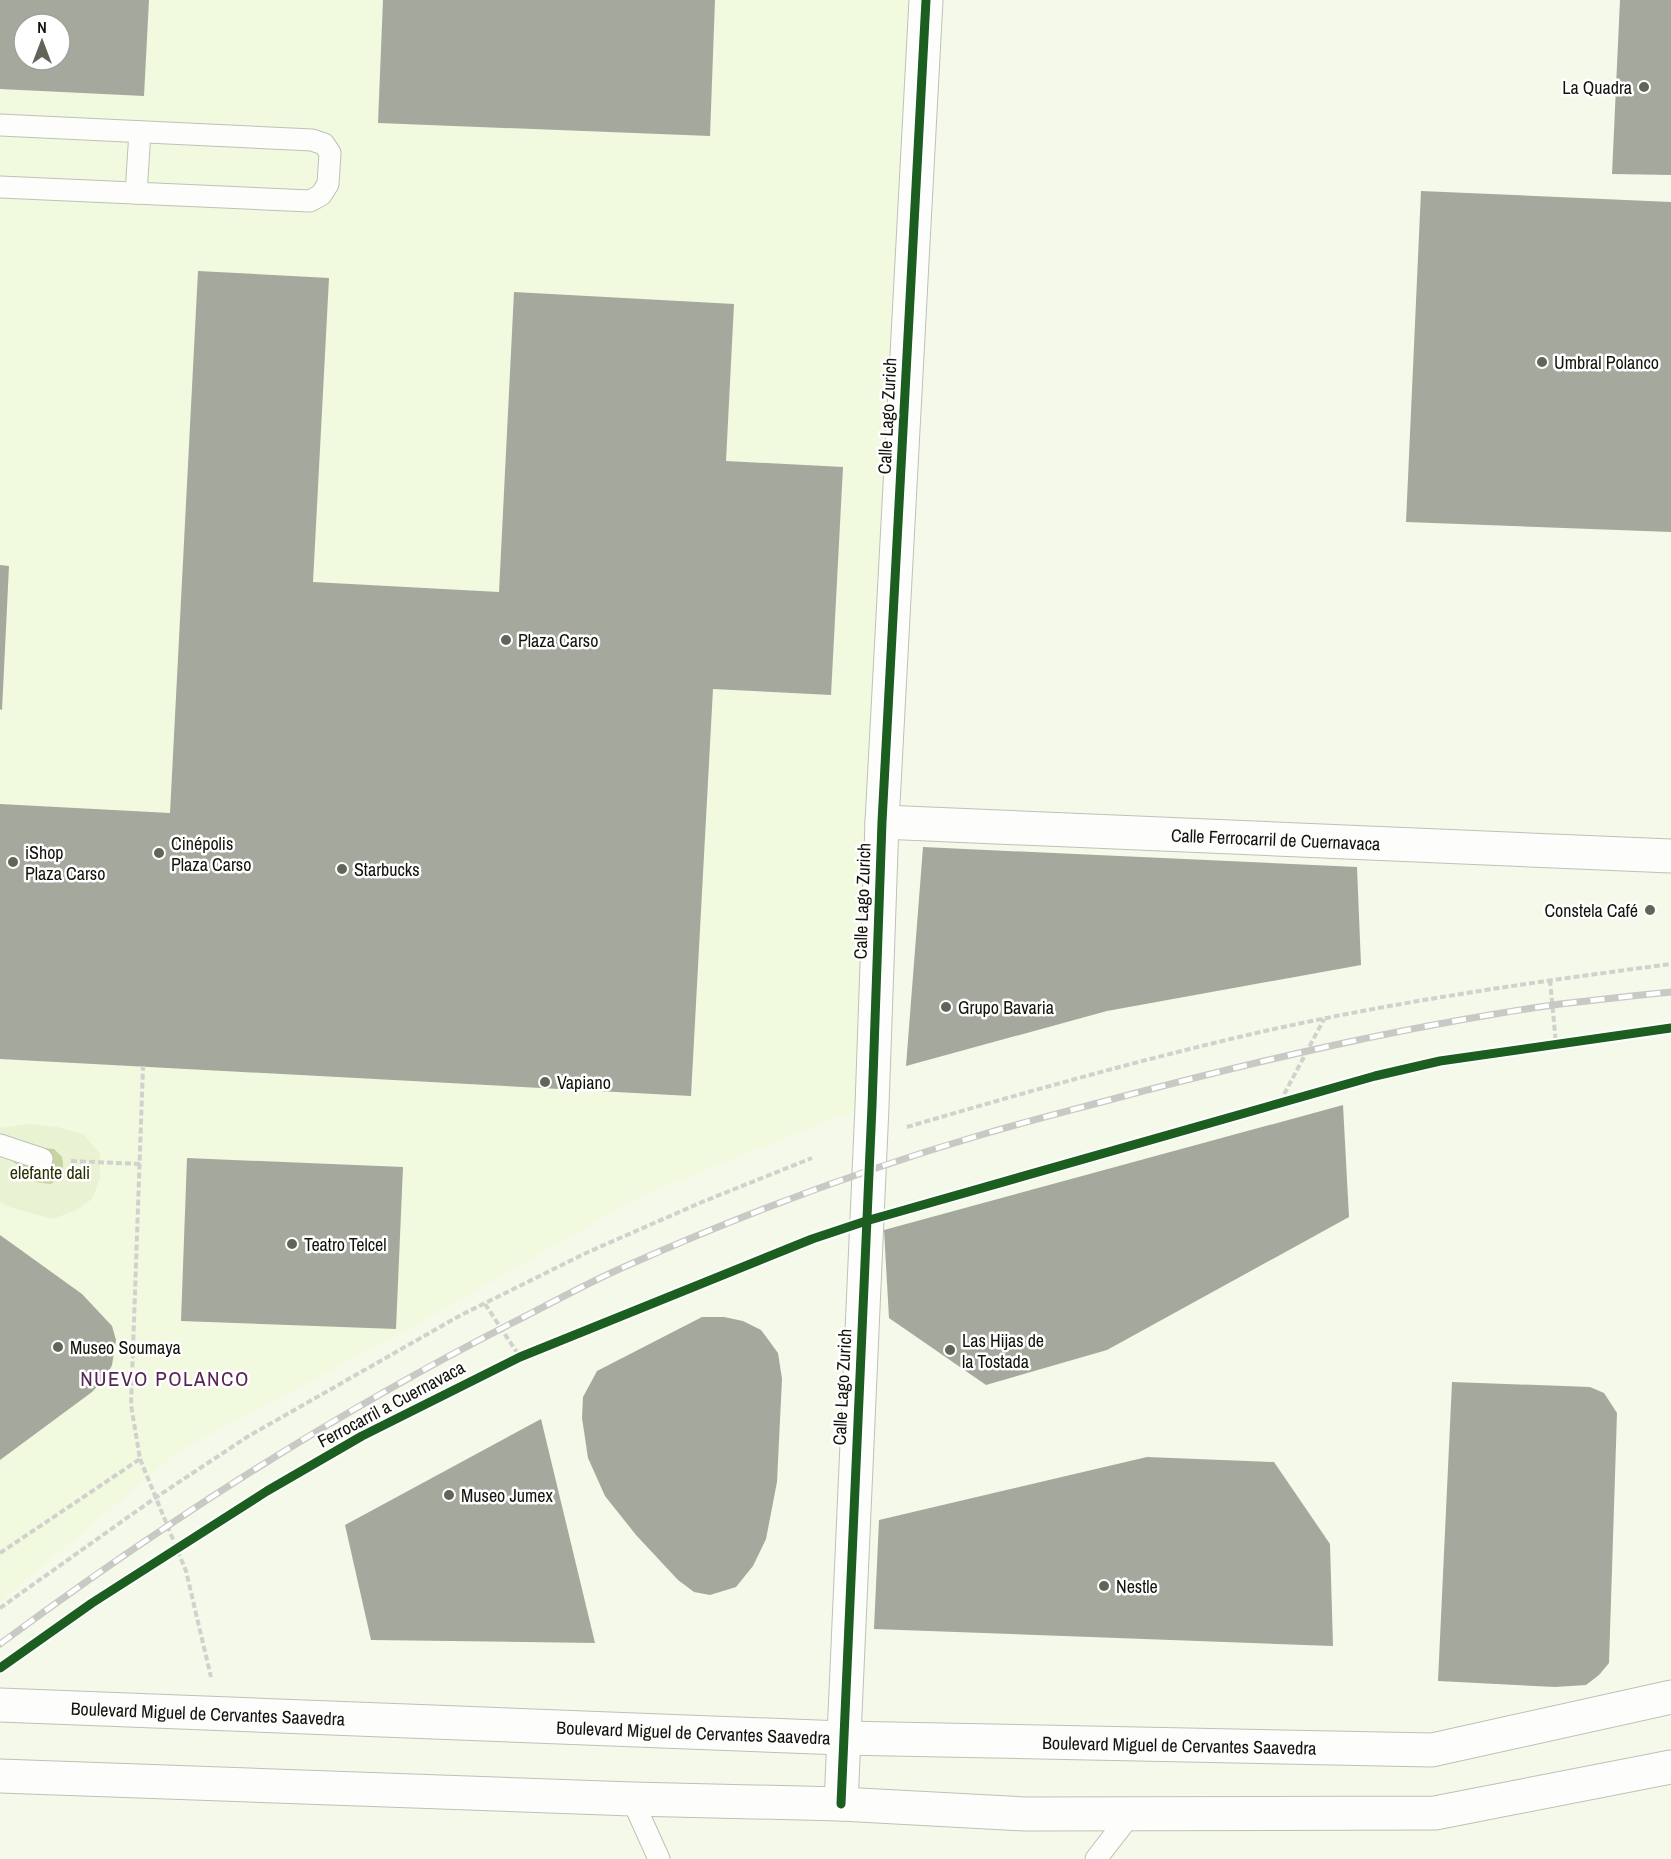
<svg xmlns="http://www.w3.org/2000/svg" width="1671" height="1859" font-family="'Archivo Narrow',sans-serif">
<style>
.built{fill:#f1f9df;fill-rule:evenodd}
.green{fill:#eaf2d4}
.water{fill:#c7d4a0}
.building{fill:#a5a99d;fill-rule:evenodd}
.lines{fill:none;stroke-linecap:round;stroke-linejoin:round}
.lane-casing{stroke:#bec1b5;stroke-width:23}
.street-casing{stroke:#bec1b5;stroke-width:35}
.secondary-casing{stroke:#bec1b5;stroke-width:35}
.path{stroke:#d0d2cd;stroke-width:4;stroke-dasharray:6 3;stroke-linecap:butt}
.lane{stroke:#fdfefc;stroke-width:21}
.street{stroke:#fdfefc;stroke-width:33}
.secondary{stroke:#fdfefc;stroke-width:33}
.rail-casing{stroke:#c8c9c4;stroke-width:7}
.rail{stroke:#fff;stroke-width:4.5;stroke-dasharray:14;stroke-linecap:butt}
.cycleway-casing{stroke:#fff;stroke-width:13}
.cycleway{stroke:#1b5e20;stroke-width:9}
.poi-dot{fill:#616459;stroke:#fff;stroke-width:2}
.labels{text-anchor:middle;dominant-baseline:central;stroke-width:5;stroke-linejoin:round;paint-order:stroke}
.poi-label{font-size:18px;fill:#12140b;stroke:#fff;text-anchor:start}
.street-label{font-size:18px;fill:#12140b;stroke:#fff}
.park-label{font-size:18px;fill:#283100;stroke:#fff}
.quarter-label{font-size:21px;letter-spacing:1.5px;fill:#582655;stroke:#fff}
</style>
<rect width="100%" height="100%" fill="#f4f9e9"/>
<path class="built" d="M0,0h919l-59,1108 -219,88 -229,131 -233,124 -179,151zM24,24h36v36h-36z"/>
<path class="green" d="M30,1124l27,3 26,7 17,20v24l-8,21 -16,11 -23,9 -47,-13 -6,-4v-74z"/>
<path class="water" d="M0,1144l54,5 8,8c3,13 -1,20 -11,27l-16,-2 -35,-33z"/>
<g class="building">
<path d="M0,0h149l-5,96 -144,-7zM24,24h36v36h-36z"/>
<path d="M383,0h332l-5,136 -332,-13z"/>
<path d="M1620,0h51v175l-59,-1z"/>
<path d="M1421,191l250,11v330l-265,-10z"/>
<path d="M198,271l131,7 -16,304 186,10 15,-300 220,12 -8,157 117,6 -12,228 -118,-6 -22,407 -691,-37v-255l170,9z"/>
<path d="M0,565l9,1 -7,144 -2,-1z"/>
<path d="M923,847l434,20 4,98 -254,46 -201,55z"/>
<path d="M1343,1105l6,112 -242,133 -121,35 -97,-67 -5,-88z"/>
<path d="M187,1158l216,9 -7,162 -215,-8z"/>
<path d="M0,1235l82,59 30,32 4,14 -4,25 -6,12 -14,15 -92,68z"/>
<path d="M702,1317h22l19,4 18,9 17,23 4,26 -5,103 -11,57 -13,27 -17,21 -26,8 -16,-3 -16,-12 -42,-45 -31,-39 -17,-38 -6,-40 1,-21 14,-26z"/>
<path d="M1452,1382l138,5 14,6 13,20 -8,250 -10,12 -13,10 -31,2 -117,-6z"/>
<path d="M541,1419l54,224 -224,-3 -26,-115z"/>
<path d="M1147,1457l127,5 56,82 3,102 -459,-17 5,-109z"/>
</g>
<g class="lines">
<g class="lane-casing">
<g id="lane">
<path d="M0,125l312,15 12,4 6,9 -2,31 -7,11 -11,6 -310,-14"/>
<path d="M136,193l4,-61"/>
<path d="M0,1145l42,14"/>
<path d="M632,1799l27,60"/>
<path d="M1096,1859l34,-44"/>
</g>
</g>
<g class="street-casing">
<g id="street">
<path id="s1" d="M882,822l789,34"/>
<path d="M841,1804l31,-698 10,-284 44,-822"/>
</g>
</g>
<g class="secondary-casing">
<g id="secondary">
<path id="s2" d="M0,1705l842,33 590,12 239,-53"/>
<path d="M0,1776l632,23 209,5 184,10 410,-1 236,-46"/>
</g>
</g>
<g class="path">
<path d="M1550,980l6,64"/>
<path d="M1280,1102l44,-83"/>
<path d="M907,1127c102,-30 204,-59 307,-84 150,-37 304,-59 457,-79"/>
<path d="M71,1161l69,3"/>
<path d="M485,1304l35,53"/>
<path d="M140,1459l46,112 25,106"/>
<path d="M0,1553l140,-94 -9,-54 12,-339"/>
<path d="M0,1608l155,-110 92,-61 214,-122 125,-62 116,-51 110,-44"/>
</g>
<use href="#lane" class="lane"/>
<use href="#street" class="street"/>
<use href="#secondary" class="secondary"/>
<g class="rail-casing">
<path id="rail" d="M0,1644c162,-120 330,-228 510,-320 38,-19 75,-40 114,-57 117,-52 237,-97 360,-133 37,-11 76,-21 114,-31 150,-40 302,-76 455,-98 39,-5 79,-9 118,-13"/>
</g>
<use href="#rail" class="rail"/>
<g class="cycleway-casing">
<g id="cycleway">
<path d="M0,1668l92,-65 175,-112 95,-55 158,-79 292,-118 54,-18 509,-145 65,-15 231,-33"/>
<path d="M841,1804l31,-698 10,-284 44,-822"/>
</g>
</g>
<use href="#cycleway" class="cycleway"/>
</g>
<g class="poi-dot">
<circle cx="1644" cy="87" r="6"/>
<circle cx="1542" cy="362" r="6"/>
<circle cx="506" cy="640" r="6"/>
<circle cx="159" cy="853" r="6"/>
<circle cx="13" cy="862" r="6"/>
<circle cx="342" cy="869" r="6"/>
<circle cx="1650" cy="910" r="6"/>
<circle cx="946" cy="1007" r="6"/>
<circle cx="545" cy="1082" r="6"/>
<circle cx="292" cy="1244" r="6"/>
<circle cx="58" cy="1347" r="6"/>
<circle cx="950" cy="1350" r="6"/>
<circle cx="449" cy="1495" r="6"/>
<circle cx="1104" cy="1586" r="6"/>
</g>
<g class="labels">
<g class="poi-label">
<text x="1632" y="87" text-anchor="end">La Quadra</text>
<text x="1554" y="362">Umbral Polanco</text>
<text x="518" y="640">Plaza Carso</text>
<text x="171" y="843">Cinépolis<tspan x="171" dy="21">Plaza Carso</tspan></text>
<text x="25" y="852">iShop<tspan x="25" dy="21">Plaza Carso</tspan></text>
<text x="354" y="869">Starbucks</text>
<text x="1638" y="910" text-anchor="end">Constela Café</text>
<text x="958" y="1007">Grupo Bavaria</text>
<text x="557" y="1082">Vapiano</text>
<text x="304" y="1244">Teatro Telcel</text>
<text x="962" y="1340">Las Hijas de<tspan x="962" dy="21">la Tostada</tspan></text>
<text x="70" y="1347">Museo Soumaya</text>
<text x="461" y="1495">Museo Jumex</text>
<text x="1116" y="1586">Nestle</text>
</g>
<g class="street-label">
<text transform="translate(887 416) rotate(-87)">Calle Lago Zurich</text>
<text stroke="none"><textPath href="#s1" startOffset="394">Calle Ferrocarril de Cuernavaca</textPath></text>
<text transform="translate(862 901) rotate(-88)">Calle Lago Zurich</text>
<text transform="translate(842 1387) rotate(-87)">Calle Lago Zurich</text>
<text transform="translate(391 1404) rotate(-28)">Ferrocarril a Cuernavaca</text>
<text stroke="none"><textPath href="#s2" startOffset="208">Boulevard Miguel de Cervantes Saavedra</textPath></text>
<text stroke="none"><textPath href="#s2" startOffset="694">Boulevard Miguel de Cervantes Saavedra</textPath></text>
<text stroke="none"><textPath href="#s2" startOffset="1180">Boulevard Miguel de Cervantes Saavedra</textPath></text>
</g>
<g class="park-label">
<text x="50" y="1172">elefante dali</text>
</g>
<g class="quarter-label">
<text x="165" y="1378">NUEVO POLANCO</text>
</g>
</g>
<g transform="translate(42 42)"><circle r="28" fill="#ffffff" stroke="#a0a19d" stroke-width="1.5"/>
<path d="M0-4.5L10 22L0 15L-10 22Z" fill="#616459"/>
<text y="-9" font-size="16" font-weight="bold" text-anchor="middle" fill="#12140b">N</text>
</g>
</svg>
